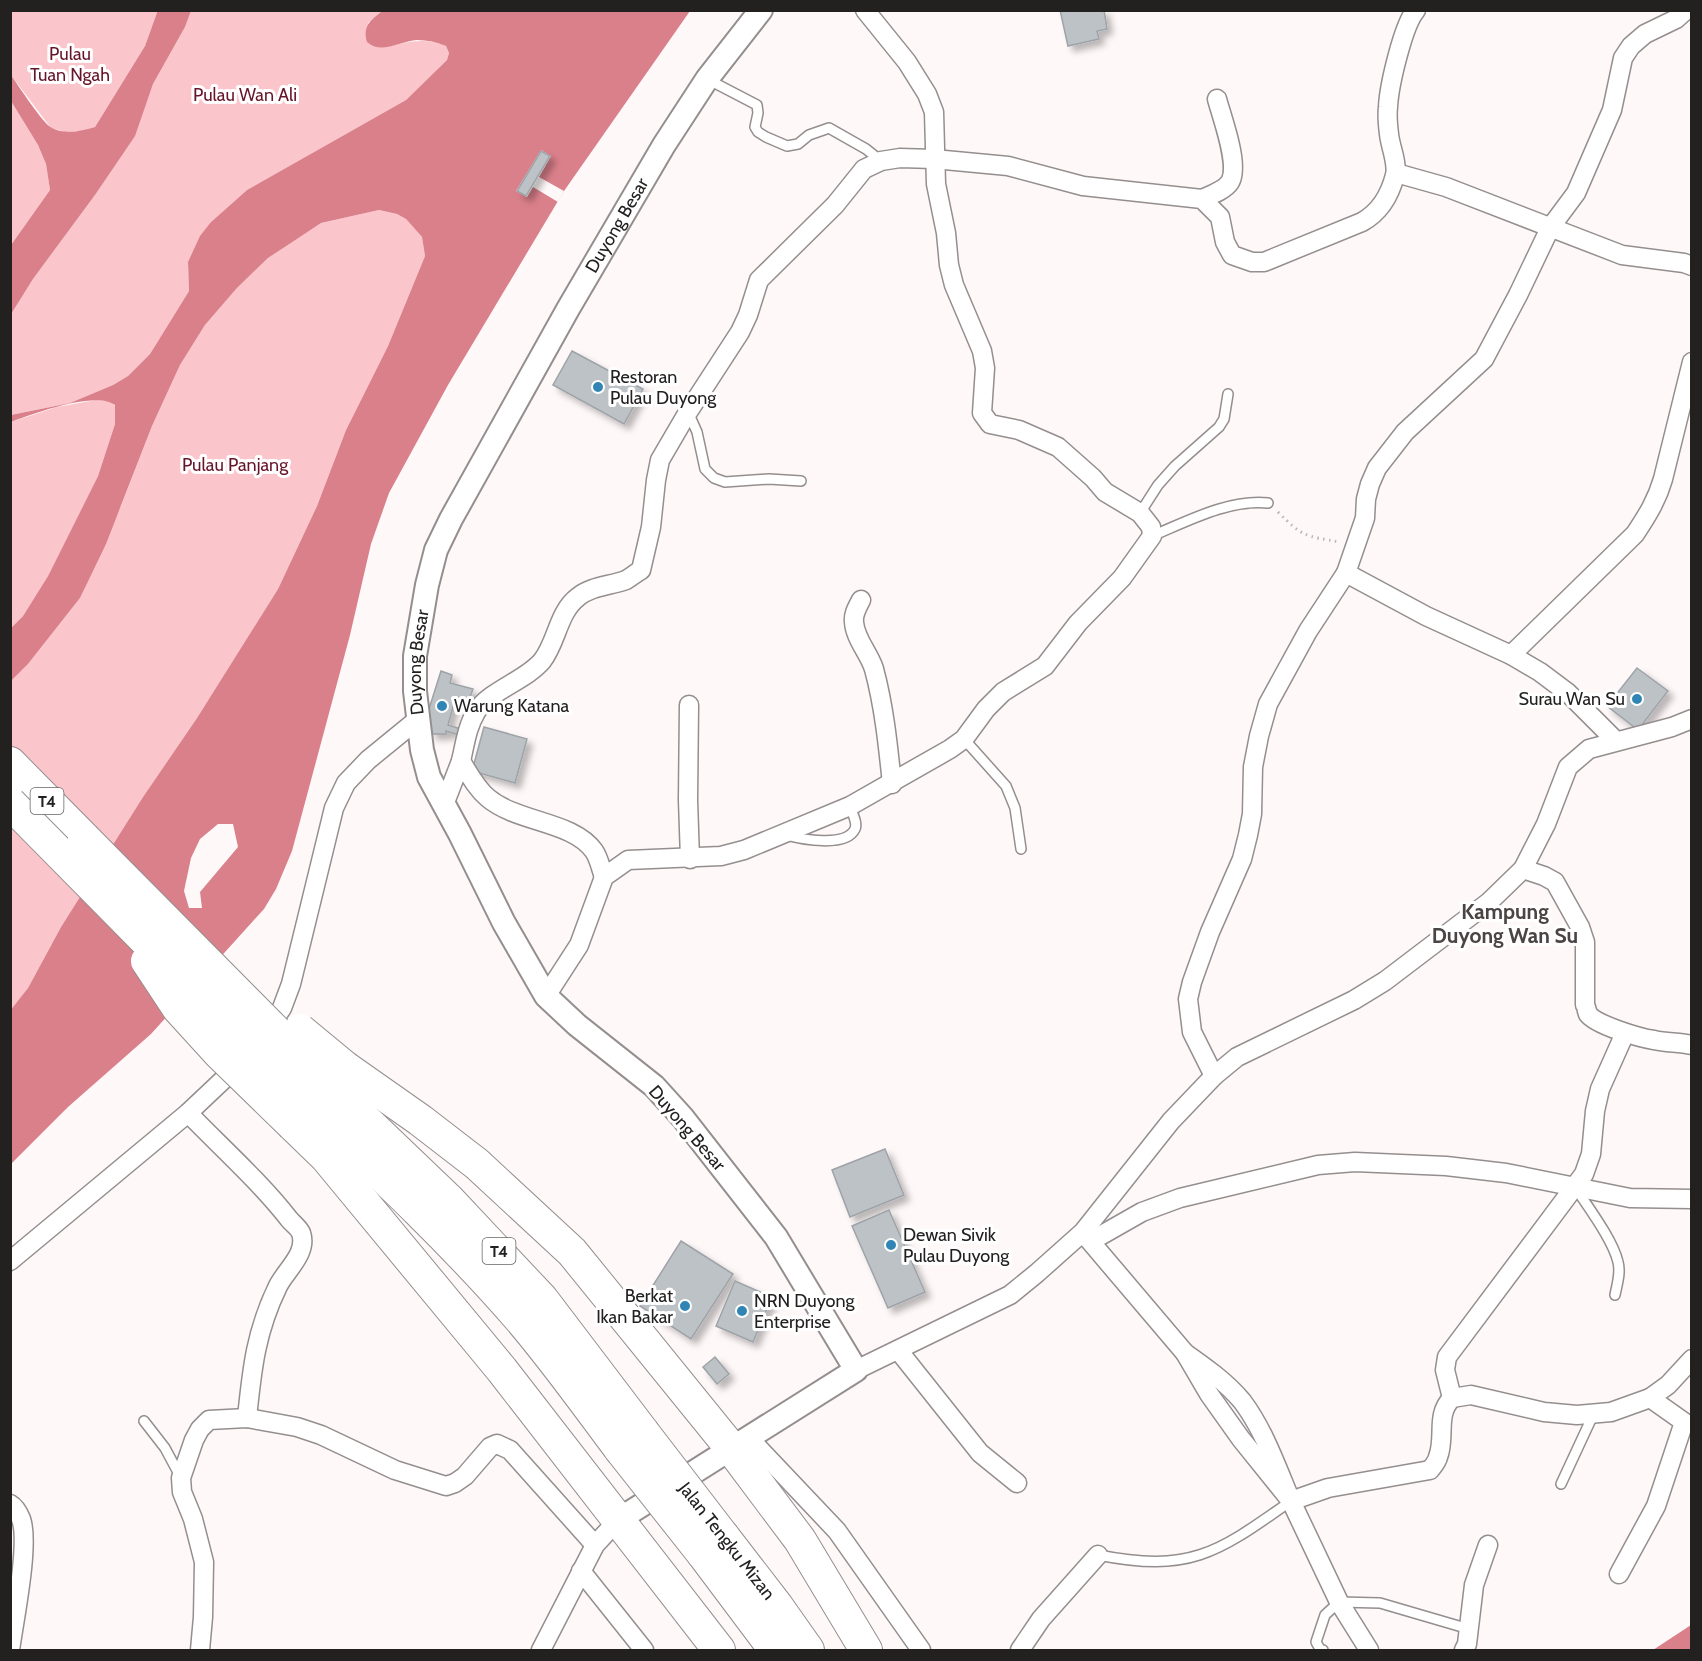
<svg xmlns="http://www.w3.org/2000/svg" width="1702" height="1661" font-family="Cabin,sans-serif">
<style>
.green{fill:#fbc6cb}
.water{fill:#da808b;fill-rule:evenodd}
.pier{fill:#fff8f9}
.building{fill:#bcc2c6;stroke:#9da3a7;stroke-width:1.5;filter:url(#shadow)}
.lines{fill:none;stroke-linecap:round;stroke-linejoin:round}
.service-casing{stroke:#958e8e;stroke-width:12}
.minor-casing{stroke:#958e8e;stroke-width:21}
.tertiary-casing{stroke:#958e8e;stroke-width:26}
.trunk-casing{stroke:#958e8e;stroke-width:34}
.path{stroke:#bbb5b6;stroke-width:3;stroke-dasharray:1.5 4.5;stroke-linecap:butt}
.service{stroke:#fff;stroke-width:9}
.minor{stroke:#fff;stroke-width:18}
.tertiary{stroke:#fff;stroke-width:22}
.trunk{stroke:#fff;stroke-width:32}
.trunk-bridge-casing{stroke:#958e8e;stroke-width:34;stroke-linecap:butt}
.trunk-bridge{stroke:#fff;stroke-width:32}
.poi-dot{fill:#3085b4;stroke:#fff;stroke-width:2}
.labels{text-anchor:middle;dominant-baseline:central;stroke-width:6;stroke-linejoin:round;paint-order:stroke}
.shield{fill:#fff;stroke:#656363;stroke-width:1.5}
.shield-label{font-size:16px;font-weight:bold;fill:#232020}
.park-label{font-size:18px;fill:#671629;stroke:#fff}
.street-label{font-size:18px;fill:#232020;stroke:#fff}
.poi-label{font-size:18px;fill:#232020;stroke:#fff;text-anchor:start}
.quarter-label{font-size:21px;font-weight:bold;fill:#4b4445;stroke:#fff}
</style>
<defs>
<filter id="shadow"><feDropShadow dx="5.5" dy="5.5" stdDeviation="3" flood-color="#0004"/></filter>
</defs>
<rect width="100%" height="100%" fill="#fff8f9"/>
<g class="green">
<path d="M11,11h147l-13,35 -50,81 -13,4 -17,1 -14,-4 -40,-53z"/>
<path d="M191,11h191l-14,12 19,24c20,-5 39,-10 59,-1l3,7 -2,7 -41,40 -159,90 -36,32 -23,40 1,29 -39,63 -22,22 -15,9 -43,18 -59,12 -1,-101 23,-35 62,-84 39,-59 19,-52 32,-57z"/>
<path d="M11,101l27,44 8,19 4,26 -39,55z"/>
<path d="M379,210l18,4 9,5 16,18 3,19 -37,90 -42,84 -29,76 -39,83 -81,129 -54,79 -82,130 -33,61 -17,23v-330l17,-17 52,-66 41,-92 31,-80 28,-61 25,-40 32,-37 31,-30 24,-17 29,-18z"/>
<path d="M96,400l14,1 5,5v18l-17,52 -50,100 -25,40 -12,12v-206l46,-15z"/>
</g>
<g class="water">
<path d="M158,10l33,1 -6,16 -32,57 -18,52 -40,59 -62,84 -22,35v-69l39,-55 -4,-26 -8,-19 -27,-44v-26c7,10 32,49 41,53 13,7 30,3 43,-1l50,-81z"/>
<path d="M382,11h308l-126,180 -116,194 -59,108 -18,51 -21,91 -58,216 -16,38 -12,20 -113,125 -83,73 -57,57 -1,-153 18,-23 33,-61 82,-130 54,-79 81,-129 39,-83 29,-76 42,-84 37,-90 -3,-19 -16,-18 -9,-5 -18,-4 -58,13 -53,35 -31,30 -32,37 -25,40 -28,61 -46,118 -26,54 -52,66 -17,17v-53l12,-12 25,-40 50,-100 17,-52v-19c-19,-15 -83,9 -104,17v-7l59,-12 43,-18 15,-9 22,-22 39,-63 -1,-29 12,-26 11,-14 36,-32 159,-90 41,-40 2,-7 -3,-7c-9,-4 -19,-6 -29,-6 -17,1 -36,15 -50,2 -5,-16 4,-22 15,-31zM218,824h15l5,23 -38,45 2,16h-13l-5,-17 7,-33 9,-19z"/>
<path d="M1691,1625v25h-38z"/>
</g>
<path class="pier" d="M541,150l10,6 -12,21 25,14 -6,11 -25,-15 -6,10 -11,-6z"/>
<g class="building">
<path d="M1060,10h44l3,19 -10,2 2,8 -31,7z"/>
<path d="M541,151l9,5 -24,40 -9,-5z"/>
<path d="M572,351l71,38 -19,35 -71,-39z"/>
<path d="M1637,668l31,23 -30,39 -31,-24z"/>
<path d="M441,671l11,4 -2,8 23,6 -4,11 -10,-3 -4,3 -7,25 13,4 -2,6 -13,-4v3h-15l-3,-22z"/>
<path d="M484,727l43,12 -12,44 -43,-12z"/>
<path d="M885,1149l19,46 -54,22 -18,-47z"/>
<path d="M889,1210l36,82 -37,16 -36,-82z"/>
<path d="M681,1241l52,33 -42,65 -51,-33z"/>
<path d="M735,1281l37,16 -19,45 -37,-16z"/>
<path d="M715,1357l14,17 -12,10 -14,-17z"/>
</g>
<g class="lines">
<g class="service-casing">
<g id="service">
<path d="M707,79l50,26 1,8 -3,14 3,5 8,5 21,9 11,-2 11,-9 20,-7 37,21 15,12"/>
<path d="M688,412l9,20 8,37 9,9 11,4 44,-3 32,2"/>
<path d="M1140,513l18,-28 17,-19 44,-39 5,-8 4,-25"/>
<path d="M1152,536c36,-15 77,-37 116,-33"/>
<path d="M964,739l42,47 9,22 6,41"/>
<path d="M786,835c15,4 60,13 69,-6 3,-6 -3,-16 -5,-23"/>
<path d="M1575,1187c13,20 38,53 43,75 3,11 -1,22 -3,33"/>
<path d="M144,1421l21,27 15,28"/>
<path d="M1561,1484l33,-71"/>
<path d="M1098,1555c93,18 119,-2 193,-54"/>
<path d="M1323,1650l-3,-1 -4,-7 9,-27 14,-13 41,1 89,26"/>
</g>
</g>
<g class="minor-casing">
<g id="minor">
<path d="M1396,173l50,14 176,68 62,8 8,3"/>
<path d="M1202,199c9,-4 23,-9 28,-17 10,-17 -8,-64 -13,-83"/>
<path d="M1346,573l80,43 85,39 29,17 28,21 48,48"/>
<path d="M861,600c-4,8 -8,14 -7,22 1,17 15,31 20,47 10,37 14,76 18,115"/>
<path d="M1511,655l124,-121c12,-18 22,-34 28,-55l29,-117"/>
<path d="M689,705l-1,95 2,59"/>
<path d="M461,761c4,-17 6,-34 15,-49 14,-22 49,-31 66,-51 15,-19 16,-49 36,-64 13,-11 32,-11 48,-17 5,-3 10,-7 15,-10l10,-43 5,-47 4,-20 28,-48 52,-80 8,-17 11,-35 76,-75 29,-36 17,-8 19,-3 34,1 74,7 75,20 119,13 18,18 5,25 7,13 20,7h12l98,-40c18,-10 28,-27 33,-47 3,-12 -5,-29 -6,-41 -1,-8 -2,-19 -1,-27 1,-21 15,-82 28,-97"/>
<path d="M444,805l17,-44c8,13 15,27 27,37 30,25 85,23 106,53 5,7 7,18 10,26"/>
<path d="M1523,869l21,7 11,6 25,45 5,15v63c1,1 2,7 3,9 8,11 52,24 66,26 13,3 25,2 38,5"/>
<path d="M546,996l33,-51 25,-68 24,-17 93,-4 23,-6 106,-44 100,-57 14,-10 22,-30 17,-17 42,-26 33,-43 44,-45 30,-42 -1,-9 -11,-14 -35,-21 -12,-14 -35,-31 -39,-17 -29,-6 -8,-11 3,-45 -3,-17 -28,-66 -5,-20 -3,-32 -10,-49 -2,-72 -7,-18 -20,-32 -42,-52"/>
<path d="M266,1032l16,-24 9,-24 43,-176 12,-25 22,-23 49,-40"/>
<path d="M1214,1076l-22,-44 -4,-33 4,-17 18,-50 32,-73 6,-24 4,-21 1,-47 6,-31 9,-32 40,-73 38,-58 19,-55 1,-19 4,-15 7,-16 28,-36 79,-73 34,-64 32,-67 26,-35 36,-83 11,-52 8,-12 14,-12 31,-15 10,-9"/>
<path d="M188,1113c34,35 71,68 101,106 3,4 10,9 12,14 7,20 -15,37 -23,53 -22,45 -26,82 -31,132"/>
<path d="M1084,1234l101,119 24,41 32,45 50,62 48,101 30,48"/>
<path d="M1091,1241l51,-29 38,-14 138,-33 37,-3 91,4 60,7 124,25 62,1"/>
<path d="M10,1261l178,-148 53,-50"/>
<path d="M898,1350l82,103 37,30"/>
<path d="M1185,1353c20,14 41,29 57,48 22,29 35,67 49,100l37,-13 102,-18c3,-4 7,-8 8,-13 8,-20 -3,-42 14,-59l-7,-28 2,-13 137,-183 7,-20 4,-43 5,-22 25,-56"/>
<path d="M856,1370l154,-75 27,-22 46,-41 88,-111 43,-45 23,-19 117,-57 31,-19 104,-79 34,-33 23,-45 22,-57 21,-18 83,-22 20,-8"/>
<path d="M1452,1398l19,-3 73,17 33,3 34,-3 39,-14"/>
<path d="M749,1438l88,93 84,119"/>
<path d="M10,1504c5,3 9,10 11,15 9,24 -7,102 -11,131"/>
<path d="M581,1571l63,79"/>
<path d="M1619,1574l37,-68 28,-84 -34,-24 18,-13 24,-26"/>
<path d="M200,1650l3,-33 1,-55 -11,-43 -11,-27 -1,-14 13,-38 6,-11 9,-9 38,-2 50,9 24,8 74,35 51,16 9,-3 10,-7 25,-29 7,-3 13,6 85,95"/>
<path d="M541,1650l54,-105 23,-25"/>
<path d="M1020,1650l21,-31 57,-64"/>
<path d="M1464,1650l3,-6 7,-59 14,-40"/>
</g>
</g>
<g class="tertiary-casing">
<g id="tertiary">
<path id="s1" d="M618,1520l238,-150 -80,-133 -93,-119 -29,-32 -77,-61 -31,-29 -42,-73 -44,-89 -31,-57 -7,-27 -7,-59v-35l12,-71 9,-35 15,-31 117,-210 96,-164 43,-66 54,-69"/>
</g>
</g>
<g class="trunk-casing">
<g id="trunk">
<path d="M10,763l74,75"/>
<path d="M346,1068l74,52 57,44 95,88 159,196 69,92 66,110"/>
<path d="M333,1089l115,110 94,100 101,133"/>
<path d="M314,1111c71,67 142,134 206,208 35,41 67,86 100,130"/>
<path d="M293,1125l33,32 176,213 217,280"/>
<path d="M723,1536l54,70 31,44"/>
<path d="M703,1554l72,96"/>
</g>
</g>
<path class="path" d="M1278,512c25,25 27,24 62,30"/>
<use href="#service" class="service"/>
<use href="#minor" class="minor"/>
<use href="#tertiary" class="tertiary"/>
<use href="#trunk" class="trunk"/>
<g class="trunk-bridge-casing">
<g id="trunk-bridge">
<path d="M10,803l304,308"/>
<path d="M84,838l249,251"/>
<path d="M147,961l31,47 41,45 74,72"/>
<path d="M300,1030l46,38"/>
<path d="M643,1432l80,104"/>
<path d="M620,1449l83,105"/>
</g>
</g>
<use href="#trunk-bridge" class="trunk-bridge"/>
</g>
<g class="poi-dot">
<circle cx="598" cy="387" r="6"/>
<circle cx="1637" cy="699" r="6"/>
<circle cx="442" cy="706" r="6"/>
<circle cx="891" cy="1245" r="6"/>
<circle cx="685" cy="1306" r="6"/>
<circle cx="742" cy="1311" r="6"/>
</g>
<g class="labels">
<g class="shield">
<rect x="30.5" y="788" width="33" height="26" rx="4.5"/>
<rect x="482.5" y="1238" width="33" height="26" rx="4.5"/>
</g>
<g class="shield-label">
<text x="47" y="801">T4</text>
<text x="499" y="1251">T4</text>
</g>
<g class="park-label">
<text x="70" y="54">Pulau<tspan x="70" dy="21">Tuan Ngah</tspan></text>
<text x="245" y="95">Pulau Wan Ali</text>
<text x="235" y="465">Pulau Panjang</text>
</g>
<g class="street-label">
<text stroke="none"><textPath href="#s1" startOffset="1622">Duyong Besar</textPath></text>
<text stroke="none"><textPath href="#s1" startOffset="1136">Duyong Besar</textPath></text>
<text transform="translate(687 1128) rotate(49)">Duyong Besar</text>
<text transform="translate(727 1541) rotate(52)">Jalan Tengku Mizan</text>
</g>
<g class="poi-label">
<text x="610" y="377">Restoran<tspan x="610" dy="21">Pulau Duyong</tspan></text>
<text x="1625" y="699" text-anchor="end">Surau Wan Su</text>
<text x="454" y="706">Warung Katana</text>
<text x="903" y="1235">Dewan Sivik<tspan x="903" dy="21">Pulau Duyong</tspan></text>
<text x="673" y="1296" text-anchor="end">Berkat<tspan x="673" dy="21">Ikan Bakar</tspan></text>
<text x="754" y="1301">NRN Duyong<tspan x="754" dy="21">Enterprise</tspan></text>
</g>
<g class="quarter-label">
<text x="1505" y="911">Kampung<tspan x="1505" dy="24">Duyong Wan Su</tspan></text>
</g>
</g>
<rect width="1702" height="1661" fill="none" stroke="#232020" stroke-width="24"/>
</svg>
